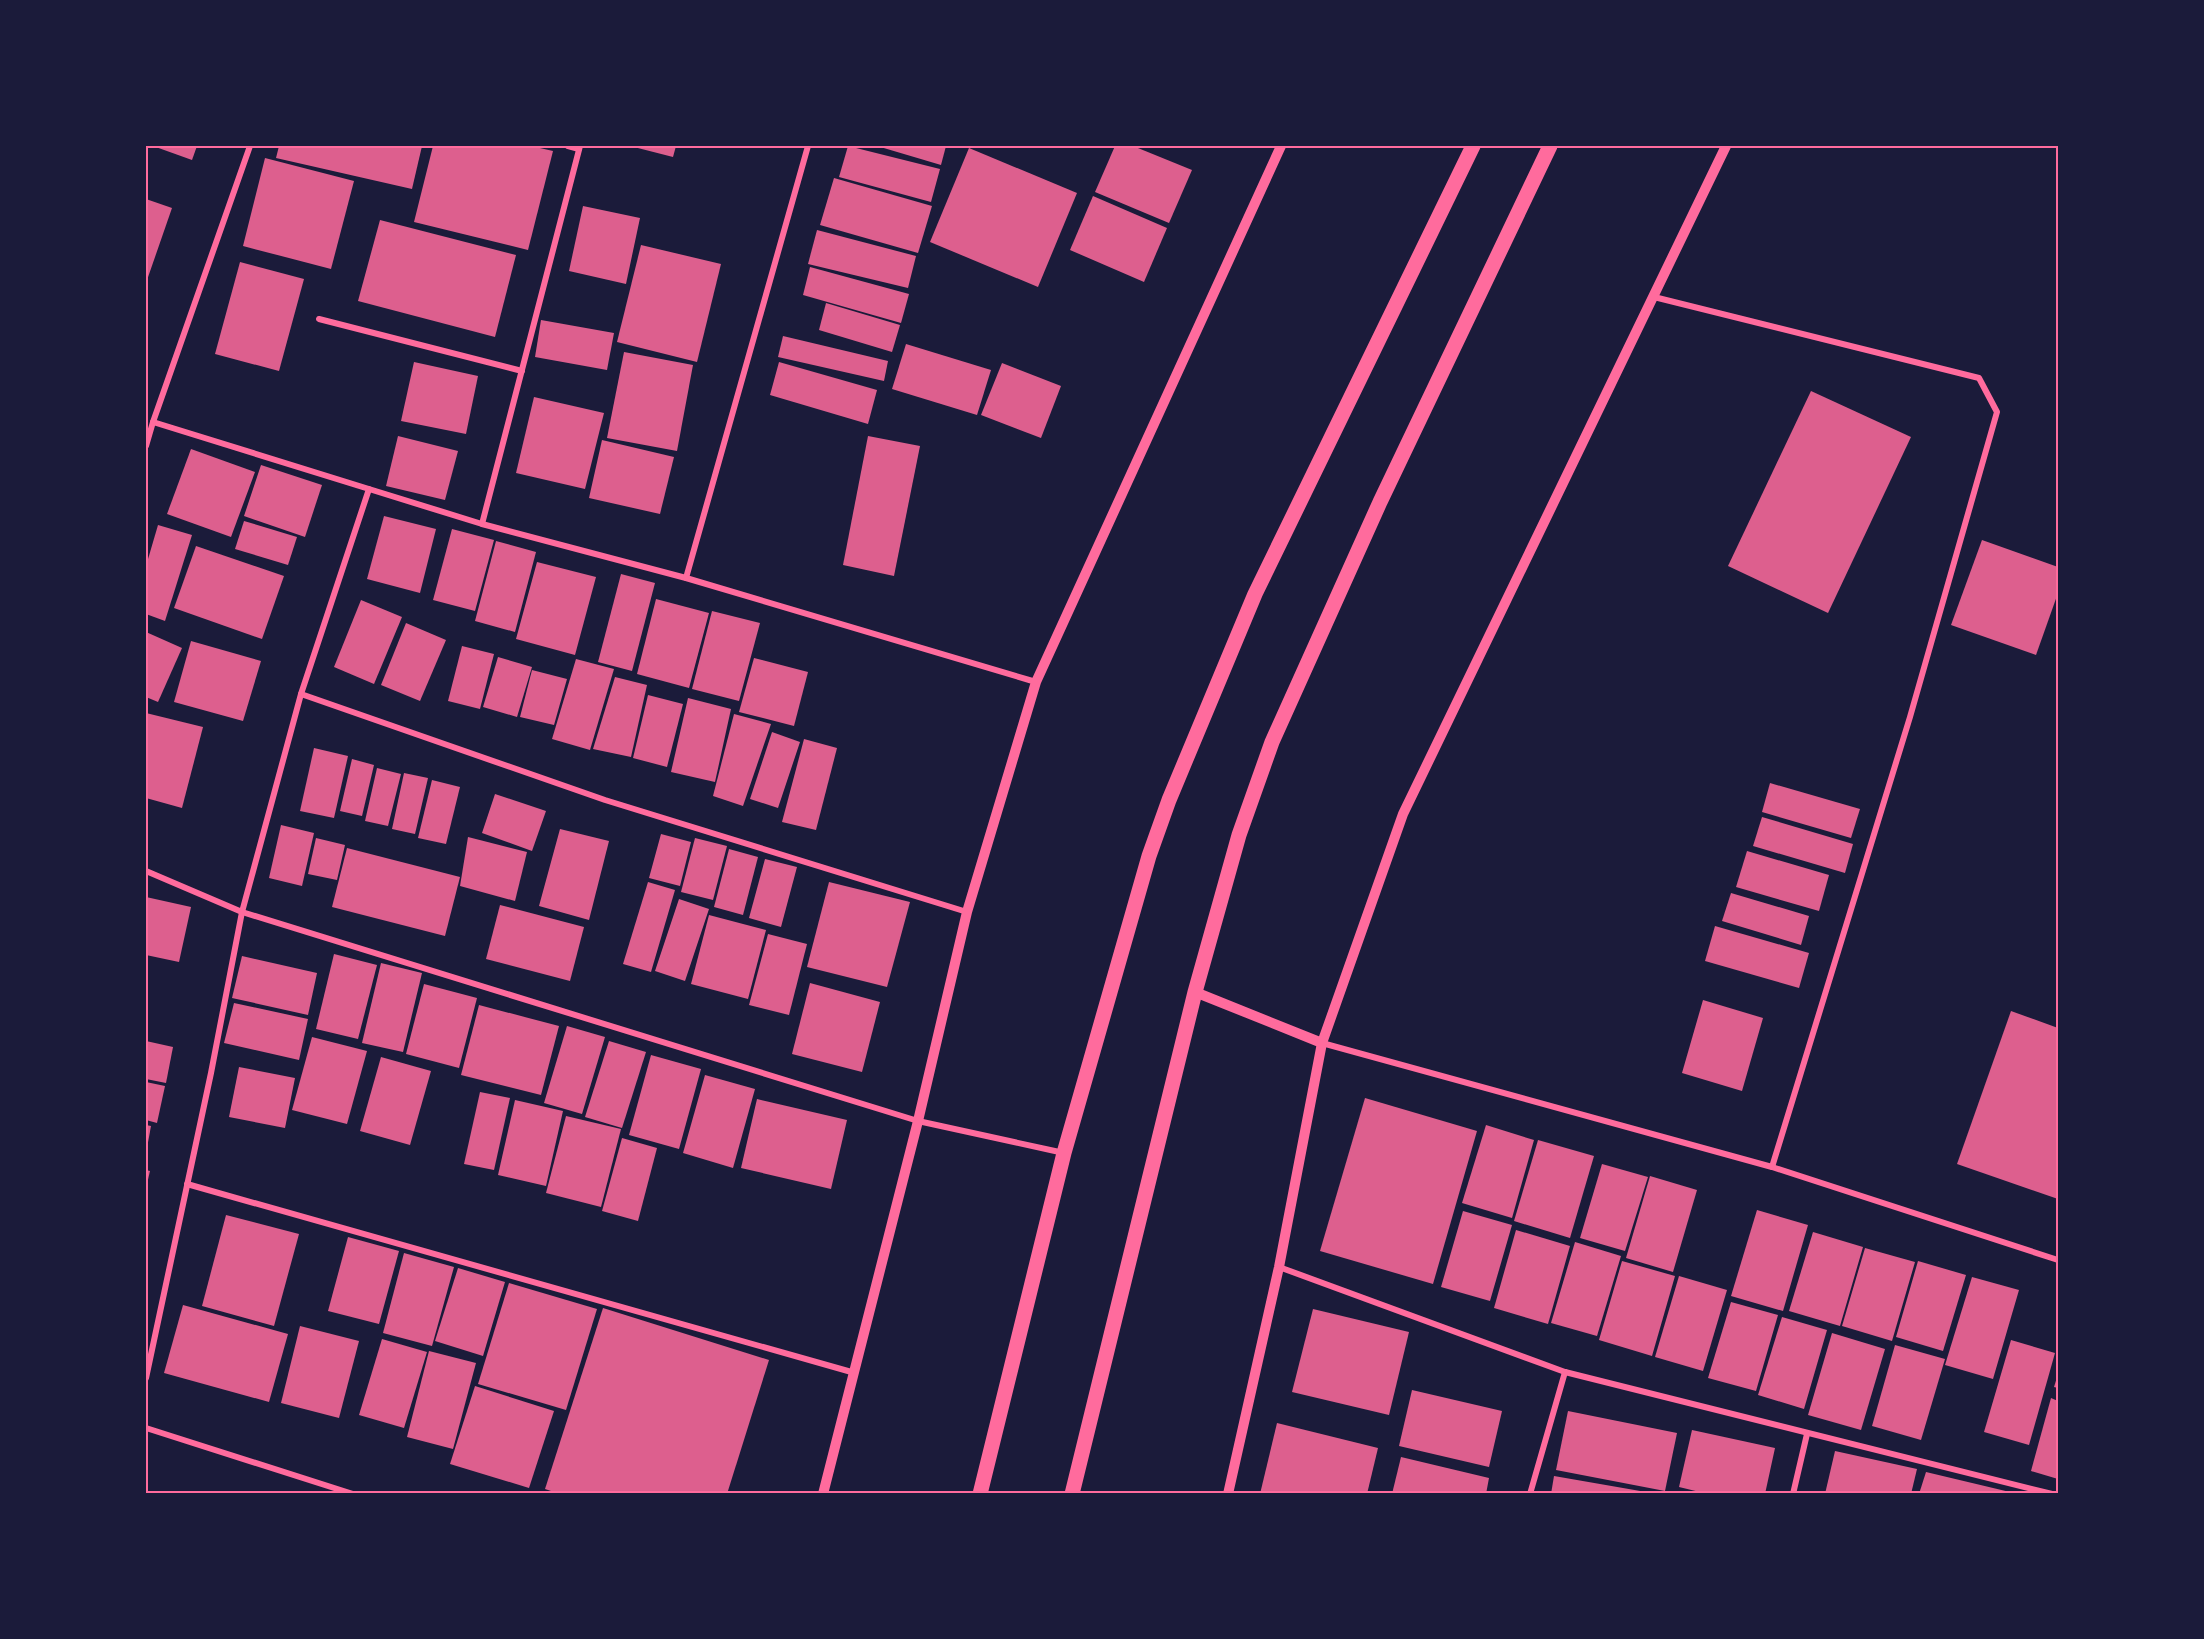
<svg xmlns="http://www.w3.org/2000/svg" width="2204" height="1639" font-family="Helvetica,sans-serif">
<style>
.building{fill:#dd5f8e}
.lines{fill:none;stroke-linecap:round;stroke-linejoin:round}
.minor{stroke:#ff6b9d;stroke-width:6}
.tertiary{stroke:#ff6b9d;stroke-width:10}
.primary{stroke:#ff6b9d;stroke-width:15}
.neatline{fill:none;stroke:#ff6b9d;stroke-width:2}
</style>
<rect width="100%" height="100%" fill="#1b1b3a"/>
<g class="building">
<path d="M153,146h44l-5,14z"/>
<path d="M279,146h143l-10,43 -136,-31z"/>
<path d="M433,146h98l22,5 -25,99 -114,-28z"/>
<path d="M630,146h46l-3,11z"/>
<path d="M848,146l92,23 -9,33 -92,-25z"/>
<path d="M877,146h69l-5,19z"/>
<path d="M1115,146h18l59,24 -23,53 -74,-31z"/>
<path d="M969,148l108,45 -39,94 -108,-45z"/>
<path d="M265,158l89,23 -23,88 -88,-23z"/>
<path d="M834,178l98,28 -14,47 -98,-28z"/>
<path d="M1093,196l74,32 -23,54 -74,-32z"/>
<path d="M146,199l26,9 -26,75z"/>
<path d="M583,206l57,12 -14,66 -57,-13z"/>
<path d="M380,220l136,35 -21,82 -137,-36z"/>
<path d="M817,230l99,26 -8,32 -100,-24z"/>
<path d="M641,245l80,19 -24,98 -80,-20z"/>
<path d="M240,262l64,17 -25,92 -64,-17z"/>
<path d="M810,267l99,27 -8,29 -98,-28z"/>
<path d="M826,303l74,22 -8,27 -73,-22z"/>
<path d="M541,320l73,13 -7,37 -72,-13z"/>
<path d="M783,336l105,25 -4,20 -106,-24z"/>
<path d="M906,344l85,26 -14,45 -85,-26z"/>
<path d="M624,352l69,13 -16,86 -70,-13z"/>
<path d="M414,362l64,14 -12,58 -65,-13z"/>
<path d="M779,362l98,28 -9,34 -98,-29z"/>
<path d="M1002,363l59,23 -20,52 -60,-23z"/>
<path d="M1811,391l100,46 -83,176 -100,-47z"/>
<path d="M534,397l70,16 -19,76 -69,-16z"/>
<path d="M398,436l60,15 -13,49 -59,-14z"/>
<path d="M868,436l52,10 -26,130 -51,-11z"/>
<path d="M602,440l72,17 -14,57 -71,-16z"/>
<path d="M191,449l64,23 -24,65 -64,-23z"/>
<path d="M261,465l61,20 -17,52 -61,-21z"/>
<path d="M384,516l52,13 -16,64 -53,-14z"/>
<path d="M244,521l53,16 -9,28 -53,-16z"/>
<path d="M158,525l34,10 -27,86 -19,-7v-48z"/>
<path d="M452,529l42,11 -19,71 -42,-11z"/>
<path d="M1982,540l76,27v26l-22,62 -85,-30z"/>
<path d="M496,541l40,11 -21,80 -40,-11z"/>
<path d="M196,546l88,30 -22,63 -88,-31z"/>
<path d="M537,562l59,15 -21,78 -59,-16z"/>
<path d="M621,574l34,9 -23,88 -34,-9z"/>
<path d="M656,599l53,14 -20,75 -52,-14z"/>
<path d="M361,600l41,17 -28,67 -40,-17z"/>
<path d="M712,611l48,12 -21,78 -47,-12z"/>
<path d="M406,623l40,17 -26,61 -39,-16z"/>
<path d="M146,632l36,16 -24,54 -12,-5z"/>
<path d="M191,641l70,20 -18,60 -69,-19z"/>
<path d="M462,646l32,8 -14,55 -32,-8z"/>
<path d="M498,657l34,10 -15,50 -34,-10z"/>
<path d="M754,658l54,14 -14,54 -55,-14z"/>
<path d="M576,659l38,10 -24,81 -38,-11z"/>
<path d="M532,670l35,9 -13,46 -34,-8z"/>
<path d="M615,677l32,8 -16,72 -38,-8z"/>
<path d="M648,695l35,9 -16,63 -34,-9z"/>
<path d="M688,698l43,11 -16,73 -44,-10z"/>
<path d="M146,713l57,14 -21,81 -36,-10z"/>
<path d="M734,714l37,10 -28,82 -30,-10z"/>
<path d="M772,732l28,10 -22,66 -28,-9z"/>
<path d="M804,739l33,9 -21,82 -34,-8z"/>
<path d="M314,748l34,8 -14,62 -34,-7z"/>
<path d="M352,759l22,6 -12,51 -22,-5z"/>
<path d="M377,768l24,6 -13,52 -23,-5z"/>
<path d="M404,773l24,5 -13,56 -23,-5z"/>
<path d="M432,780l28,7 -14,57 -28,-6z"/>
<path d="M1770,783l90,26 -9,29 -89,-26z"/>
<path d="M495,794l51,17 -14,40 -50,-18z"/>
<path d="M1762,817l91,27 -8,29 -92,-27z"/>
<path d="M281,825l33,8 -12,53 -33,-8z"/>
<path d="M560,829l49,12 -20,79 -50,-14z"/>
<path d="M661,834l30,8 -11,44 -31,-8z"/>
<path d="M468,837l59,15 -12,49 -55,-15z"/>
<path d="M316,838l29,7 -8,35 -29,-6z"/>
<path d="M695,838l32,8 -14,54 -32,-8z"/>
<path d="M347,848l113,29 -15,59 -113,-29z"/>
<path d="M729,849l29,8 -15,58 -29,-8z"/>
<path d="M1747,851l82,24 -10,36 -83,-24z"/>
<path d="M765,859l32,8 -16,60 -32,-9z"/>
<path d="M648,882l27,8 -24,82 -28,-8z"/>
<path d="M829,882l81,20 -23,85 -80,-20z"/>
<path d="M1731,893l78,23 -8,29 -79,-24z"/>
<path d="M146,897l45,10 -12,55 -33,-7z"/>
<path d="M679,899l30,10 -24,72 -30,-10z"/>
<path d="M500,905l84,22 -14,54 -84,-22z"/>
<path d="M709,915l57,15 -18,69 -57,-15z"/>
<path d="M1715,926l94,27 -10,35 -94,-27z"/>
<path d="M768,934l39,10 -18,71 -40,-10z"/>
<path d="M334,954l43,11 -19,74 -42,-10z"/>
<path d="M242,956l75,17 -9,42 -76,-17z"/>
<path d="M381,963l41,10 -19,79 -41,-9z"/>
<path d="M810,983l70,19 -18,70 -70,-18z"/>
<path d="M424,984l53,14 -18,70 -53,-14z"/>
<path d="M1703,1000l60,18 -21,73 -60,-18z"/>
<path d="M234,1003l74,16 -9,41 -75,-17z"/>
<path d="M479,1005l80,21 -18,69 -80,-20z"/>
<path d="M2011,1011l47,17v171l-101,-35z"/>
<path d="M567,1026l38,11 -23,77 -38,-11z"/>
<path d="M312,1037l55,14 -20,73 -55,-14z"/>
<path d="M146,1041l27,6 -7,36 -20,-4z"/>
<path d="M609,1041l37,11 -24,76 -37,-11z"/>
<path d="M651,1055l50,14 -22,80 -50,-14z"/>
<path d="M381,1057l50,14 -21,74 -50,-14z"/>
<path d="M239,1067l56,11 -10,50 -56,-11z"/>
<path d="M705,1075l50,14 -22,79 -50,-15z"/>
<path d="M146,1082l19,4 -8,37 -11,-3z"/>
<path d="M480,1092l30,6 -16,72 -30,-6z"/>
<path d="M1365,1098l112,33 -44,153 -113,-33z"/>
<path d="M757,1099l90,21 -16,69 -90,-21z"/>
<path d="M515,1100l48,11 -17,75 -48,-11z"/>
<path d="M566,1116l55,13 -20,78 -55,-14z"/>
<path d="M146,1125l5,1 -4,22h-1z"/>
<path d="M1486,1125l48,15 -22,78 -50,-15z"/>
<path d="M622,1138l35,10 -19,73 -36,-10z"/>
<path d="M1538,1140l56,16 -24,82 -56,-17z"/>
<path d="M1602,1164l46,13 -23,74 -45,-13z"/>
<path d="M146,1170l4,1 -4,17z"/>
<path d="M1650,1176l47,14 -24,82 -47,-14z"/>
<path d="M1757,1210l51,15 -25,86 -52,-15z"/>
<path d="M1463,1211l49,14 -22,76 -49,-14z"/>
<path d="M226,1215l73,19 -25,92 -72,-20z"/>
<path d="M1516,1230l54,16 -22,78 -54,-16z"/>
<path d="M1813,1232l50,15 -23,79 -51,-15z"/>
<path d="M348,1237l51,14 -20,73 -51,-13z"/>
<path d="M1575,1242l46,14 -24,80 -46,-13z"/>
<path d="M1865,1248l50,14 -23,79 -50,-15z"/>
<path d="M404,1253l50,14 -22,79 -49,-13z"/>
<path d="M1622,1261l53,15 -23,80 -53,-16z"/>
<path d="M1918,1261l48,14 -23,76 -47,-14z"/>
<path d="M458,1268l47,14 -22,74 -48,-15z"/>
<path d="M1679,1276l48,14 -24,81 -48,-14z"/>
<path d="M1972,1277l47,13 -26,89 -48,-14z"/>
<path d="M509,1283l88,26 -31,101 -88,-26z"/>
<path d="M1731,1302l47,13 -22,76 -48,-13z"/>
<path d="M183,1305l105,29 -19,68 -105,-29z"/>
<path d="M603,1308l166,52 -42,134h-167l-15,-5z"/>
<path d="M1313,1309l96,23 -20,83 -97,-23z"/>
<path d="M1782,1317l45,13 -23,79 -46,-14z"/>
<path d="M300,1326l59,15 -20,77 -58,-15z"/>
<path d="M1832,1333l53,16 -24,81 -53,-15z"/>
<path d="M382,1339l45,13 -23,76 -45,-13z"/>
<path d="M2011,1340l44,13 -26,92 -45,-13z"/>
<path d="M1895,1345l50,14 -24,81 -49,-14z"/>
<path d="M429,1351l47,12 -23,86 -46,-12z"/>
<path d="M2058,1374v14l-4,-1z"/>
<path d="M475,1386l79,25 -25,77 -79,-24z"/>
<path d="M1412,1390l90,21 -13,56 -90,-21z"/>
<path d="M2051,1398l7,3v78l-27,-8z"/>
<path d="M1568,1411l109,22 -12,58 -109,-21z"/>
<path d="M1277,1423l101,25 -11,46h-107z"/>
<path d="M1692,1430l83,18 -10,46h-57l-29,-7z"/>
<path d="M1835,1451l82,18 -6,25h-86z"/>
<path d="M1401,1457l88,21 -3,16h-94z"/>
<path d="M1926,1472l88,21 -1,1h-94z"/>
<path d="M1554,1476l92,16v2h-95z"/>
</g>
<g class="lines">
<g class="minor">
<path d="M568,146l11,3"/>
<path d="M1654,297l325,81 18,34 -87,305 -138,450"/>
<path d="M319,319l203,52"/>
<path d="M153,422l97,-276"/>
<path d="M146,446l7,-24 216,67 -68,205 304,106 362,112"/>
<path d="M369,489l113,35 204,54 350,104"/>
<path d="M482,524l98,-378"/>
<path d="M686,578l122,-432"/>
<path d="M146,871l96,41 676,209 146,32"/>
<path d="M1322,1043l450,124 286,93"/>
<path d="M187,1184l668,189"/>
<path d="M1279,1267l286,105 487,122"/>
<path d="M146,1378l65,-305 31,-161 59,-218"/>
<path d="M146,1428l207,66"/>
<path d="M1530,1494l35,-122"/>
<path d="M1793,1494l14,-60"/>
</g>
<g class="tertiary">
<path d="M1195,992l127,51"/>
<path d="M823,1494l95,-373 49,-209 69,-230 245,-536"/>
<path d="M1228,1494l51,-227 43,-224 81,-229 323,-668"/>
</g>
<g class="primary">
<path d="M980,1494l84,-341 85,-297 20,-56 86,-206 218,-448"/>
<path d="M1072,1494l123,-502 44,-157 33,-93 108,-240 170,-356"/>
</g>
</g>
<rect width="2204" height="1639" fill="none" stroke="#1b1b3a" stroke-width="294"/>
<rect x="147" y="147" width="1910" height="1345" class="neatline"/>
</svg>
